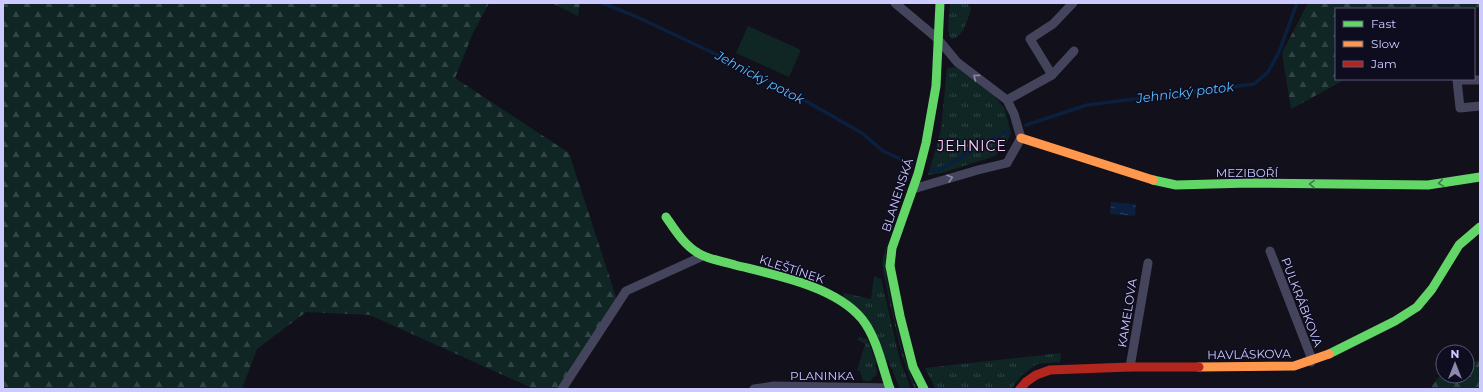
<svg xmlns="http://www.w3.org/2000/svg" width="1483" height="392" font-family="Montserrat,sans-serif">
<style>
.grass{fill:url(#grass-tufts)}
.forest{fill:url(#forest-firs)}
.green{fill:#0f2625}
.water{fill:url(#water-ripples)}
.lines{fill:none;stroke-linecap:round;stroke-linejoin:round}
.stream{stroke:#0a203e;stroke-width:3.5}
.street{stroke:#44455c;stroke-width:9}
.fast{stroke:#63d668;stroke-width:9}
.slow{stroke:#ff974d;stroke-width:9}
.jam{stroke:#b3261e;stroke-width:9}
.oneway{stroke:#8888ae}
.oneway2{stroke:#3d7b47}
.labels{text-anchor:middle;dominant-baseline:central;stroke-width:3;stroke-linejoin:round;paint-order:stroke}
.street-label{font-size:12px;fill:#cccaff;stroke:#0e0c1f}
.water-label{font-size:13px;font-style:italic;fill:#58beff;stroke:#0e0c1f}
.quarter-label{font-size:14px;letter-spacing:1px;fill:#ffccf0;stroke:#0e0c1f}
</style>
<defs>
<pattern id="grass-tufts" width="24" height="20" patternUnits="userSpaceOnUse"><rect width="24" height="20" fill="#0f2625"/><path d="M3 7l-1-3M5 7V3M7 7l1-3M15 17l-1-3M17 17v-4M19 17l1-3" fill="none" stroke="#314446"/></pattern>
<pattern id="forest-firs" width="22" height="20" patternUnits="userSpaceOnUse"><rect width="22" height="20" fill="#0f2625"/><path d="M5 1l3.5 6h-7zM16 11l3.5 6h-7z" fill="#314446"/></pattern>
<pattern id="water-ripples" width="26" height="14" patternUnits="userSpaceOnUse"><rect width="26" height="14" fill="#0a203e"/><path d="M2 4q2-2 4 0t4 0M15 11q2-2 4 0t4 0" fill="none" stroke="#2c3f5b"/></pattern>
</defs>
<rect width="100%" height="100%" fill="#12101b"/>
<g class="grass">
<path d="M950,3h15l5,3 1,4c-4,10 -8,28 -19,29 -7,-8 -2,-26 -2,-36z"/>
<path d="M956,67l36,26 13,16 6,24 -4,9 -12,14 -53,17 -14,2 13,-45 6,-62z"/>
<path d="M887,243c-4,25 2,49 7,73 6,25 11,50 23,73h-3l-12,-34 -13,-55 -7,-37z"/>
<path d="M874,276l7,3 19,81 11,29h-11l-12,-29 -2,1 -43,-65 1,-3 27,6z"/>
<path d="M859,337l8,2 10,25 -2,1 2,5 -1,6 -4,2 -1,3h-8l-3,-10h-3l8,-27 -8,-4z"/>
<path d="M1061,353l-1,9 -23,2 -16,12 -10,13h-75l-11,-21z"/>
</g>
<g class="forest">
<path d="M3,3h486l-16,30 -18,45 114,75 51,156 -54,80h-32l-164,-74 -64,-3 -49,37 -15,40h-239z"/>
<path d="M552,3h28l-2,13z"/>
<path d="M1308,3h172v4l-6,3v-1h-138v70h10l-55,30 -9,-56z"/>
<path d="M1480,360v29h-50l13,-18v5h24v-12z"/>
</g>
<path class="green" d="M748,26l53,24 -12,27 -53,-24z"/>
<path class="water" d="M1111,202l25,2 -1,12 -25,-2z"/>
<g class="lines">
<g class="stream">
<path d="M602,3l33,13 125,59 102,58 21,18 28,13"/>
<path d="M1026,125l61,-20 167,-21 14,-12 11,-20 18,-49"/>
<path d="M932,170l10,-2 66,-37"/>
</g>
<g class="street">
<path d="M895,3l43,36 19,23 50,38 7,14 7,24 -14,25 -29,7 -65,19"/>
<path d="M1052,75l-22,-36 23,-15 20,-21"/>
<path d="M1480,80h-23l3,28 20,-2"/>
<path d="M1007,100l45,-25 22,-24"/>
<path d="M1270,251l41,106v5"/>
<path d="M1130,367l18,-104"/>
<path d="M562,389l64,-98 77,-35"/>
<path d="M754,389l20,-3 116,2"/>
</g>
<g class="fast">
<path d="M1153,180l23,5 73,-2 179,2 52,-8"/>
<path d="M666,217c9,13 18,28 32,36 11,7 25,8 37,12 40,10 100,21 127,54 15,19 20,47 28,70"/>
<path d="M1329,354l66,-33 22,-14 15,-18 27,-44 21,-18"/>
<path d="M924,389l-11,-22 -13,-51 -10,-50 2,-18 26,-74 8,-31 10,-57 4,-83"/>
</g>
<g class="slow">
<path d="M1021,138l132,42"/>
<path d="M1199,367l95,-1 35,-12"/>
</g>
<path class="jam" d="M1020,389l6,-7 10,-7 14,-5 80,-3h69"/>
</g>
<defs><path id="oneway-chevron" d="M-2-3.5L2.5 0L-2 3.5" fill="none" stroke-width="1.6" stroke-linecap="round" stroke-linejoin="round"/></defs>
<g class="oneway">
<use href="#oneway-chevron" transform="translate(976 77) rotate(-143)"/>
<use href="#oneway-chevron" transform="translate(950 178) rotate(-17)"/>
</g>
<g class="oneway2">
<use href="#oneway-chevron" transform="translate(1441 183) rotate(171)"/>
<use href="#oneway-chevron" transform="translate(1312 184) rotate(-179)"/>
</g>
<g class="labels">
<g class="street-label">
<text x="1247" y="172">MEZIBOŘÍ</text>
<text transform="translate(897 195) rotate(-72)">BLANENSKÁ</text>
<text transform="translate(792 269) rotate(18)">KLEŠTÍNEK</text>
<text transform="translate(1302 302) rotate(69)">PULKRÁBKOVA</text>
<text transform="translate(1127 313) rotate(-81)">KAMELOVA</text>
<text transform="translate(1249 354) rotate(-1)">HAVLÁSKOVA</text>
<text x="822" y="375">PLANINKA</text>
</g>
<g class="water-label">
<text transform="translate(760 77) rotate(28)">Jehnický potok</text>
<text transform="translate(1185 92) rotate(-7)">Jehnický potok</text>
</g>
<g class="quarter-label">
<text x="972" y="146">JEHNICE</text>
</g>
</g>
<rect width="1483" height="392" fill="none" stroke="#cccaff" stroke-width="8"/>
<rect x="1335" y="8" width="140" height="72" fill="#0e0c1f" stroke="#5a5879"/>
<rect x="1343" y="21" width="20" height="6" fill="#63d668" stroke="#5a5879"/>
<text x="1371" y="28" font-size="12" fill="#cccaff">Fast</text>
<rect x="1343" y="41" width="20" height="6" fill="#ff974d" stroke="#5a5879"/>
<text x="1371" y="48" font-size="12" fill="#cccaff">Slow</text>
<rect x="1343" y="61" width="20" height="6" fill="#b3261e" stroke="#5a5879"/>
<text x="1371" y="68" font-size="12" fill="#cccaff">Jam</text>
<g transform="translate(1455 364)"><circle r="19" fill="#0e0c1f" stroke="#5a5879"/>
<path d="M0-3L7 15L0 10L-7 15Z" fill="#8b89af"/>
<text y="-6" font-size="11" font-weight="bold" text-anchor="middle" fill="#cccaff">N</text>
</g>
</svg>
